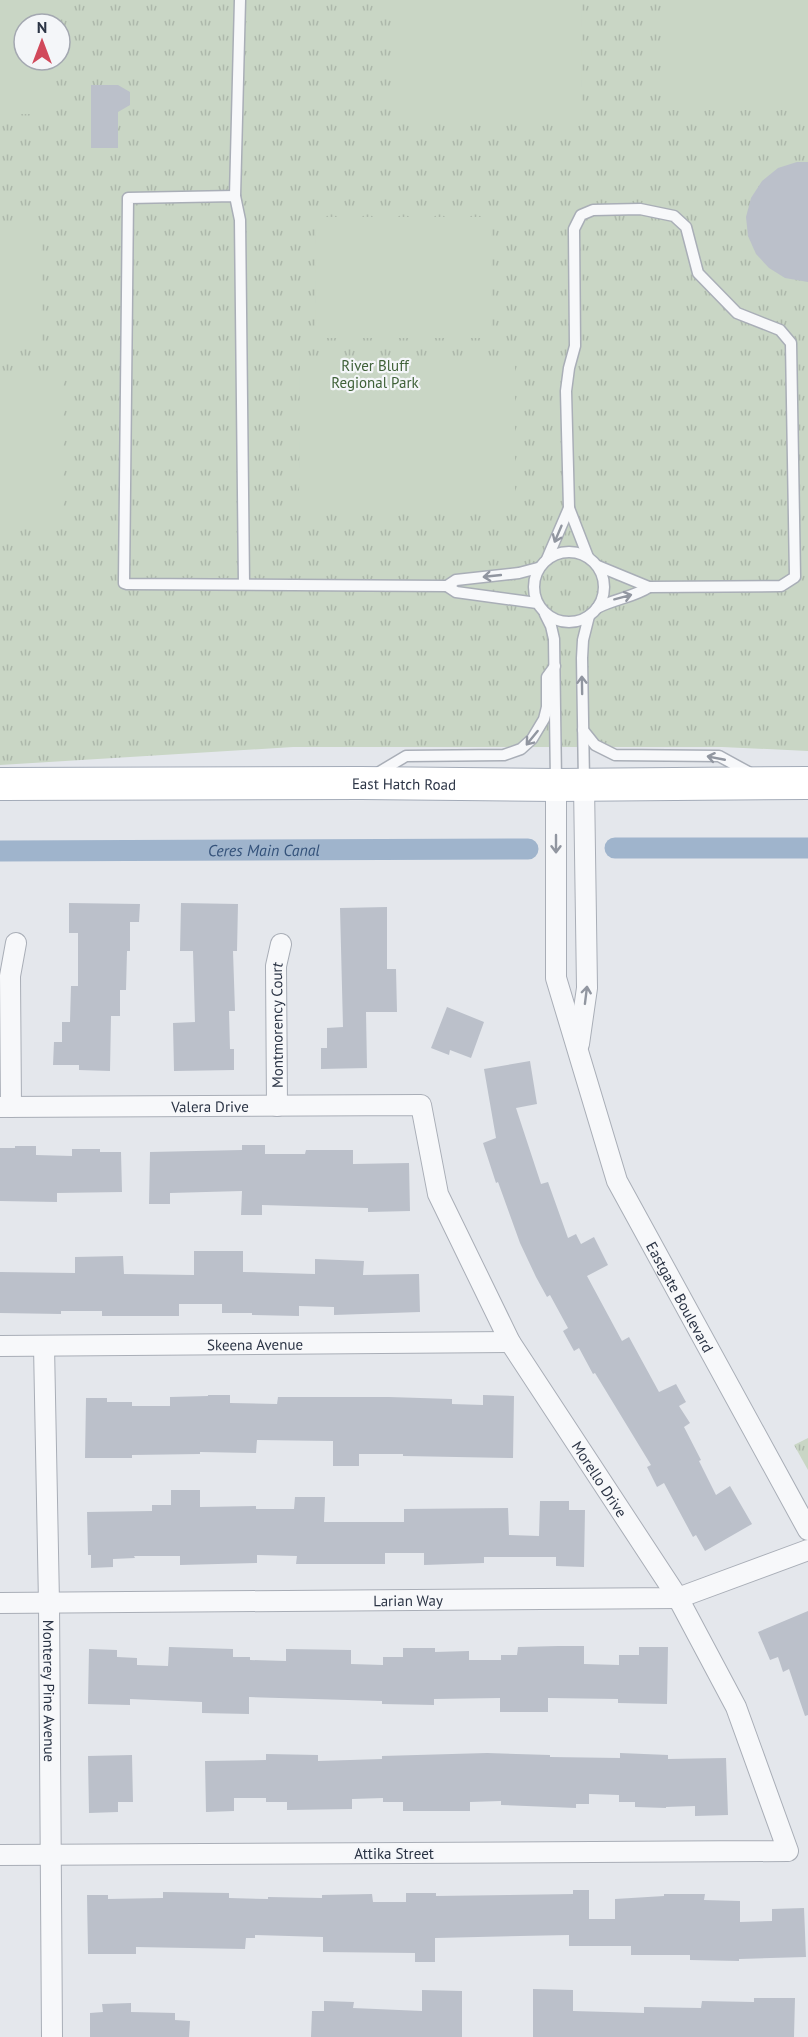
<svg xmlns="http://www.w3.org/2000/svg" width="808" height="2037" font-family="'PT Sans',sans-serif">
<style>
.park{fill:url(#park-tufts);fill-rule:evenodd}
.pitch{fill:#c9d6c5}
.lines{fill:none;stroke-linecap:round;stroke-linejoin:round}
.canal{stroke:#9fb4cc;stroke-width:21}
.building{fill:#bbc0ca}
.lane-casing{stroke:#a9aeb7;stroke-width:13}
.street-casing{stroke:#a9aeb7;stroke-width:22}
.primary-casing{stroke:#a3abb8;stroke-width:34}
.lane{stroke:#f7f8fa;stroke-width:10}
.street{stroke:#f7f8fa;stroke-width:20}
.primary{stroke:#fff;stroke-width:32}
.oneway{stroke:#9196a0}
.labels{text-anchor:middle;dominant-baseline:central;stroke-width:4.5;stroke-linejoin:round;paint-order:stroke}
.park-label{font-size:15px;fill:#3f6138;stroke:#f4f6f9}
.street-label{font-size:15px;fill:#2b3445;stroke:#f4f6f9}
.water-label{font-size:16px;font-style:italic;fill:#34527a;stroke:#f4f6f9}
</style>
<defs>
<pattern id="park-tufts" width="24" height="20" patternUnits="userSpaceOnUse" patternTransform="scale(1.5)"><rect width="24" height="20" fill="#c9d6c5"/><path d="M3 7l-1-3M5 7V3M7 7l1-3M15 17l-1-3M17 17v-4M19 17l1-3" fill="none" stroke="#adb8ab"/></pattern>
</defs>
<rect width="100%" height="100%" fill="#e4e7ec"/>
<g class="park">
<path d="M0,0h808v751l-86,-4h-429l-293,18zM24,24h36v36h-36z"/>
<path d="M808,1438v32l-14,-25z"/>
</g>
<g class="pitch">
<path d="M0,0h54v24h-30v36h30v54h-54z"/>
<path d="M392,0h189l1,121h-190z"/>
<rect x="662" y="0" width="146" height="110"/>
<path d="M316,217h175v121h-176z"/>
<rect x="0" y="221" width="41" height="121"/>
<path d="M300,363h215v148h-216z"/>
<rect x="0" y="372" width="63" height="149"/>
</g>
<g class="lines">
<g class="canal">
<path d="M615,848h193"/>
<path id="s1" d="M0,851l528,-2"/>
</g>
</g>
<g class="building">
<path d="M91,85h27l12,7v13l-12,7v36h-27z"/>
<path d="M797,162h11v120l-23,-4 -16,-10 -13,-14 -8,-18 -2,-19 5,-19 11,-17 16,-13z"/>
<path d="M69,903l71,1 -1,18h-9v29h-3l-1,39h-6v26h-9l-1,55 -31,-1v-5h-26l1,-23h8v-20h8l1,-36h7v-53h-9z"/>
<path d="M181,903l57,1 -1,47h-4l2,60h-6l1,38h4v21l-60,1 -1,-48 22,-1 -2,-71h-13z"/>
<path d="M387,907v62h9l1,43h-31l1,56 -46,1v-21h6v-20l16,-1 -3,-119z"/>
<path d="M447,1007l37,15 -13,36 -21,-8 -1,5 -18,-7z"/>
<path d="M530,1061l7,43 -21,4 25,76 7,-2 20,56 8,-4 5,10 13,-7 14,28 -21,11 35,65 7,-4 30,55 17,-8 10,18 -7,4 11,17 -6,4 17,33 -2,1 17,34 14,-9 22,38 -47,27 -9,-16 -3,2 -29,-54 -7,4 -10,-20 4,-2 -56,-92 -2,1 -14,-26 -5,3 -11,-20 5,-3 -18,-33 -3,2 -11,-20 -16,-34 -22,-61 -2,1 -13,-40 13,-5 -12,-69z"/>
<path d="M242,1145h23v9h40l1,-4h47v14l56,-1 1,48 -42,1v-4l-106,-3v10h-21l1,-24 -72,2v11h-21l1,-52 92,-2z"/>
<path d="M15,1146h21v9l36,1v-7h28v3h21l1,40 -65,1v9l-57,-1v-53h15z"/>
<path d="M194,1251h49v21l72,2v-15l49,2 -1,14 56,-1 1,38 -86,3v-8l-35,-1v10l-47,-1v-2h-30v-9h-43v12h-77v-5h-41v3l-61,-1v-41l75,1v-16l48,-1 1,18 70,1z"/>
<path d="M208,1395h22v8l47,1 1,-7h111l63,2v5l31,1v-10l31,1 -1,62 -110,-2v-2h-44v12h-26v-25l-76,-1 -1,13 -56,-1v2l-68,1v3h-47l1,-60h21v4h25v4h38v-9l38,-1z"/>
<path d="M171,1490h29v17l56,-1v3h38l1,-12h30l-1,25h80v-13l104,-1 1,27 30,1 1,-35h29v9h16l-1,57 -28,-1v-9h-72v6l-60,2v-12h-39v11h-89l1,-8 -40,-1v8l-77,2v-9h-46l1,2 -22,1v8l-22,1v-13h-3l-1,-43 65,-1v-6h19z"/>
<path d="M808,1611v104l-3,1 -16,-47 -6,3 -5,-15 -8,3 -12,-28z"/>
<path d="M558,1646h26v18l35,1v-10h20v-8h29l-1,57 -49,-1v-4l-70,-1v14h-48v-14l-66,1v6l-52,-1v-3l-133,-4v17l-47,-1v-11l-72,-3v6l-42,-1 1,-55 28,1v7l20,1v7l31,1 1,-19 64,2v8h17v3l36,1v-12l65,1v14l32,1v-8h20v-9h32v4l34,-1v9h32v-5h16l1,-8z"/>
<path d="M487,1753l63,2v2l70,1v-5l48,2v4l58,-1 2,57 -33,1v-10l-29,1v1l-31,-1v-5h-16v-7l-30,-1v10h-13v4l-75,-3v-4l-31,1v9h-67v-9h-20v-4l-31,1v10l-65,1v-8h-21v-4h-32v13l-28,1 -1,-51 61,-1v-6l52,1v6l64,-2v-3z"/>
<path d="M132,1755l1,47h-15v10l-29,1 -1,-57z"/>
<path d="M573,1890h16v29h26v-20l49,-3v-2h41l-1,6 36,1v21l32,-1v-12l32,-1 2,49 -67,2v2l-49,-1v-5h-59v-9h-62v-11l-134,3v24h-20v-9l-92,-1v-15l-68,-2v3h-9l-1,11 -109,-2v7h-48l-1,-59h21v4l55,-1v-6l66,1v5l39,1v-2l54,1v-3l50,-1 1,8h33v-9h30v3l73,-1 64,-1z"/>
<path d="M533,1989l40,1v21l71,2v-6l57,1 1,-7 52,1v-4h41l-1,39h-261z"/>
<path d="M422,1990l40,1v46h-151l1,-26h12v-10l30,1 -1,6 69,3z"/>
<path d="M131,2003v9l44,1v7l15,1 -1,16h-99v-24l13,-1 -1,-8z"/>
</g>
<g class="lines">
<g class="lane-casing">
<g id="lane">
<path d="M235,196l5,-196"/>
<circle cx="569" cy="587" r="35"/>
<path d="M588,557l-19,-49 -3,-117 3,-23 6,-22 -1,-117 7,-14 12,-5 47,-1 34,7 12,11 12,46 39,40 43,17 11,13 4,234 -14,9 -132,1 -51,-21"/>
<path d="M547,559l22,-51"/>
<path d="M244,584l-4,-364 -5,-24 -107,2 -4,385 3,1 320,2 9,-6 63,-7 19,-5"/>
<path d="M447,586l9,6 81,11"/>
<path d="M597,608c17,-9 37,-11 52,-21"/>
<path d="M545,614l6,12 3,13 2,143"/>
<path d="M583,730l12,15 20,10 104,1 33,18"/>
<path d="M376,774l30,-18 98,-1 17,-6 11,-10 12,-20 3,-12v-30l8,-11"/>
<path d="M584,782l-2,-124 1,-18 6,-24"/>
</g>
</g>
<g class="street-casing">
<g id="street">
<path id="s2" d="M556,785v193l61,203 191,349"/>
<path d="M579,1044l8,-56 -3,-203"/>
<path id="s3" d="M277,1106l-1,-140 5,-22"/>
<path id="s4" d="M0,1107l421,-2 17,89 72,148 168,256 58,109 52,144 -788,4"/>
<path d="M11,1107l-1,-131 6,-33"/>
<path id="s5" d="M0,1346l510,-4"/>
<path id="s6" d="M44,1346l5,257 3,434"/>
<path id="s7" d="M0,1603l678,-5 130,-48"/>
</g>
</g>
<g class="primary-casing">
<g id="primary">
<path id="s8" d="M0,784l361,-1 195,2 252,-2"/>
</g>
</g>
<use href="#lane" class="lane"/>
<use href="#street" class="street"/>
<use href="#primary" class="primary"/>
</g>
<defs><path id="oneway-shaft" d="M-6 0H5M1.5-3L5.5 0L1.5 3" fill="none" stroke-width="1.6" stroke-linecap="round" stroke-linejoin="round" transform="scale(1.5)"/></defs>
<g class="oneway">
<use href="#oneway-shaft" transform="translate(558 534) rotate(113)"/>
<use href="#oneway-shaft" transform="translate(492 576) rotate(174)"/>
<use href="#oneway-shaft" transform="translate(623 597) rotate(-15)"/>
<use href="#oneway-shaft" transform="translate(582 685) rotate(-91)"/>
<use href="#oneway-shaft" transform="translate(532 738) rotate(129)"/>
<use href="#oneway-shaft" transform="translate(716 758) rotate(-169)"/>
<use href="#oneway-shaft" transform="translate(556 844) rotate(90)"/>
<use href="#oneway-shaft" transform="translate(586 995) rotate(-83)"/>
</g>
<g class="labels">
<g class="park-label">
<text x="375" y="365">River Bluff<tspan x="375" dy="17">Regional Park</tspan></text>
</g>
<g class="street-label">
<text stroke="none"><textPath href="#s8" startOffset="404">East Hatch Road</textPath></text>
<text stroke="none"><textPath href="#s3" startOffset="81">Montmorency Court</textPath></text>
<text stroke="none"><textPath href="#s4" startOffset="210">Valera Drive</textPath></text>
<text stroke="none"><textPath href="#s2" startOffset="537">Eastgate Boulevard</textPath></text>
<text stroke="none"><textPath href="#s5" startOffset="255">Skeena Avenue</textPath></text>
<text stroke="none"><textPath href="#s4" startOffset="840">Morello Drive</textPath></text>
<text stroke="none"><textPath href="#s7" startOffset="408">Larian Way</textPath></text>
<text stroke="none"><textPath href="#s6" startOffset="345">Monterey Pine Avenue</textPath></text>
<text x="394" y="1853">Attika Street</text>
</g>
<g class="water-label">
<text stroke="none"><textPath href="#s1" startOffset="264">Ceres Main Canal</textPath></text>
</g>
</g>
<g transform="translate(42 42)"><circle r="28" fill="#f4f6f9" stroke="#a4a8b1" stroke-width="1.5"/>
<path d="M0-4.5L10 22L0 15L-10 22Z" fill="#d1495b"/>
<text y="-9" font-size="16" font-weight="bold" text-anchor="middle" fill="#2b3445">N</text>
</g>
</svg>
